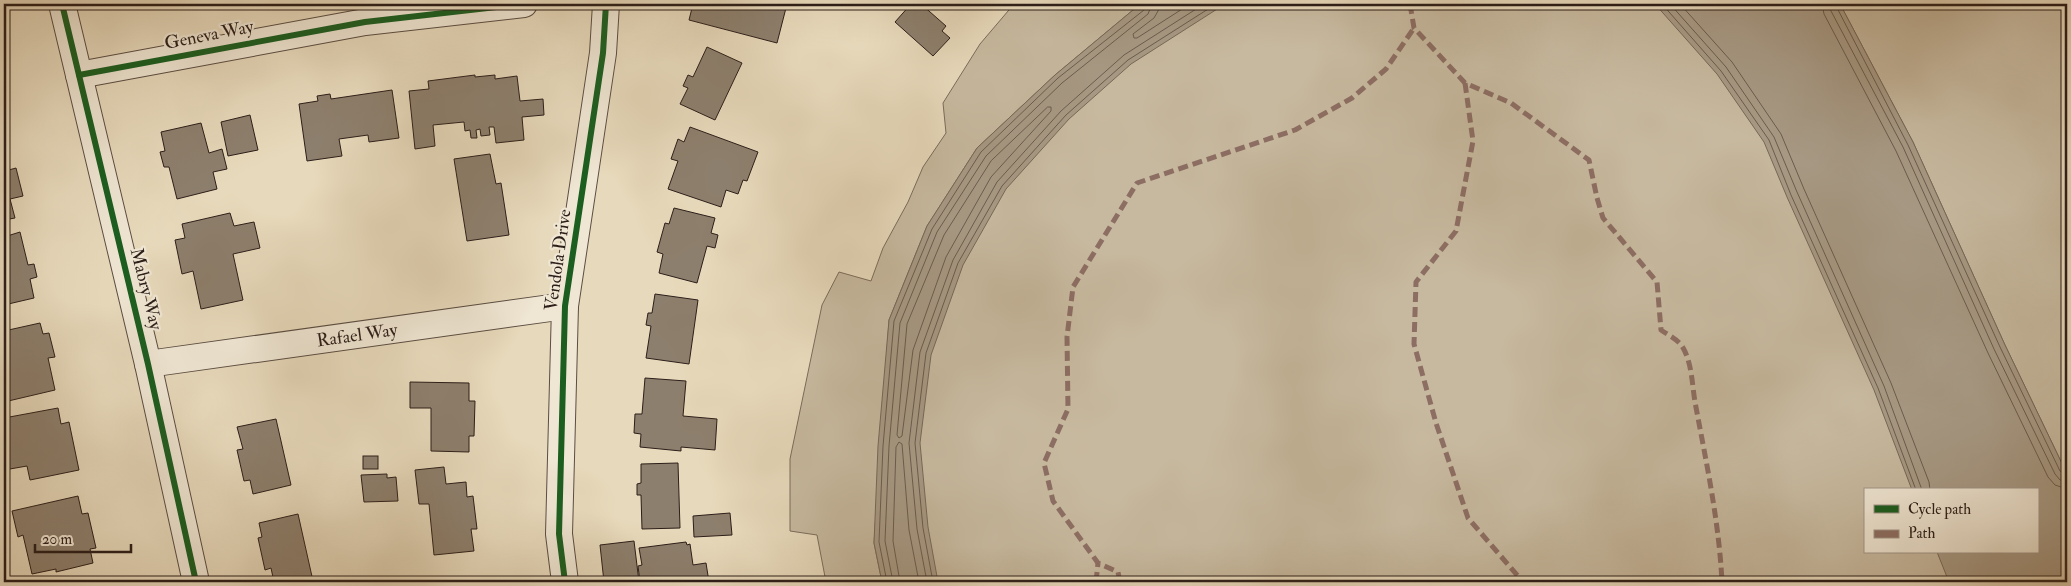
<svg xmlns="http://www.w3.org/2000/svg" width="2071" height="586" font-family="'IM FELL Double Pica',serif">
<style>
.green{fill:#c7b99f;stroke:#7a6c5c}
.water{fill:#a79984;stroke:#766859}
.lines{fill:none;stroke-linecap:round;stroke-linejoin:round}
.shore{stroke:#6a5c4e;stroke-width:1}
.building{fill:#8d7f6d;stroke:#2c1e19}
.minor-casing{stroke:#5b4d42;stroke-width:28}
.minor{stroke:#efe6d3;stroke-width:26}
.quiet{stroke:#8d6e63;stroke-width:5;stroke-dasharray:10 5;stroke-linecap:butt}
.cycleway-casing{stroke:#efe6d3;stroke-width:9}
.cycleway{stroke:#1b5e20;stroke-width:6}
.labels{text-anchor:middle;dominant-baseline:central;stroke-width:4.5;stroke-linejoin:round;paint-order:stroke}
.street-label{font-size:18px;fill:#2c1e19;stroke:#efe6d3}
</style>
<rect width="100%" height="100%" fill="#e7d9bb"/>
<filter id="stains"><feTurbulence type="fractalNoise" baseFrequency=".004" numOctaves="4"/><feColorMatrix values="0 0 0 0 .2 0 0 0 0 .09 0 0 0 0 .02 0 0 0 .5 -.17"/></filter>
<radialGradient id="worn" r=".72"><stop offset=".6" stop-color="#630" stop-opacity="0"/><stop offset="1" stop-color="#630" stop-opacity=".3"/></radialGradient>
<g class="green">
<path d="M1014,4h130l-11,6 -78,65 -78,73 -50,78 -38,94 -15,223 8,39h-56l-9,-47 -27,-4v-72l32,-154 17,-33 32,9 12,-33 25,-46 15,-35 23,-34 -3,-30 37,-59z"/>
<path d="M1157,4h582l275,486h-149v62h163l6,30h-1118l-29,-209 161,-271z"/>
<path d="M1840,4h227v470l-62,-129 -92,-203z"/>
</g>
<g class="water">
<path d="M1144,4h81l-94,60 -62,55 -63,70 -43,76 -32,90 -11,88 8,84 10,55h-56l-8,-39 4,-97 11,-126 38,-94 50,-78 78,-73 78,-65z"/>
<path d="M1655,4h185l73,138 92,203 62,129v108h-118l-12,-30h100v-62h-125l-38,-100 -87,-193 -23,-55 -47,-68z"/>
</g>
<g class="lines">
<g class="shore">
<path d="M1159,4l-1,7 -4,7 -21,16 1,4h3l53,-34"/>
<path d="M1662,4l59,67 48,69 22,55 87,193 38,102"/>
<path d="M1670,4l56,63 48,70 23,55 87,194 38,104"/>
<path d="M1680,4l52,58 49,72 23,55 87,194 38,99 1,8"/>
<path d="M1822,4l2,10 72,137 92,202 60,124 7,8 12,4"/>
<path d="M1829,4l2,7 72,136 91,202 61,125 5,6 7,1"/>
<path d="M1835,4l73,141 92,202 60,124 7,4"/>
<path d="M1048,107h3v4l-60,66 -45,80 -33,93 -11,86 -3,2 -2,-3 10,-111 37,-89 47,-74z"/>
<path d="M887,582l-8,-40 4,-96 11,-125 38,-92 49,-77 77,-74 86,-68 1,-6"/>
<path d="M893,582l-8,-41 4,-95 11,-123 37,-91 49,-76 76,-73 86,-69 4,-10"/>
<path d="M900,582l-7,-41 3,-94 3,-5 3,2 7,86 10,52"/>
<path d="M927,582l-10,-53 -8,-86 11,-91 33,-92 44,-78 64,-71 63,-56 80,-51"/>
<path d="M933,582l-10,-54 -8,-85 11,-90 32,-90 44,-77 64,-71 62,-55 88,-56"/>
</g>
</g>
<g class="building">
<path d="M693,4h94l-10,39 -88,-23z"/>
<path d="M911,4h10l25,22 -4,5 8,7 -17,18 -38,-34z"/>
<path d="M707,47l35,16 -27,57 -35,-16 8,-16 -5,-2 5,-11 5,2z"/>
<path d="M475,75v2l20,-2v4l22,-3 3,25 23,-2 1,16 -22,2 2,23 -28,3 -2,-16h-5l1,8 -9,1 -1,-7 -4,1 1,8h-6l-1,-8 -5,1 -1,-9 -31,3 2,21 -20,3 -6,-58 20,-2 -1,-8z"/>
<path d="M392,90l7,48 -30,4 -1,-7 -29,4 3,17 -35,5 -8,-57 19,-3 -1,-5 13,-2 1,5z"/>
<path d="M250,115l8,35 -30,6 -7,-34z"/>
<path d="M201,123l8,30 13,-4 5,20 -14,3 4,17 -40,10 -8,-32h-5l-4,-15 5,-1 -4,-19z"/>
<path d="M690,127l68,25 -11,29 -4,-1 -5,14 -12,-4 -5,17 -53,-18 10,-28 -7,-2 7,-20 6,3z"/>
<path d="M490,154l6,30 5,-1 8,52 -42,6 -13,-82z"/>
<path d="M4,167l1,4 11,-3 7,28 -13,3 5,19 -11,2z"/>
<path d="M674,208l41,10 -4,15 7,2 -3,13 -8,-2 -10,37 -38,-10 4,-19 -6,-2 8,-29 4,1z"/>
<path d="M230,213l4,13 20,-4 6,26 -27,6 10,46 -42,9 -8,-38 -11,3 -7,-34 10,-2 -3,-14z"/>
<path d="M20,232l8,33 6,-1 3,13 -7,2 4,19 -30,7v-68z"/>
<path d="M655,294l43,6 -9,64 -43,-6 5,-32 -5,-1 2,-12h4z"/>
<path d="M40,323l3,11 6,-1 6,24 -7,1 7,32 -51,12v-71z"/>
<path d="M645,378l41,3 -3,35 34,3 -2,31 -34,-3v4l-41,-4 1,-13 -7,-1 1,-19h7z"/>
<path d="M410,382l59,1v18h6l-1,35h-5v16l-38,-1v-43h-21z"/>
<path d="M58,408l3,16 8,-2 10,48 -49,10 -3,-14 -23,4v-52z"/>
<path d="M276,419l15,66 -38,9 -3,-14 -6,1 -7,-31 6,-1 -6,-22z"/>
<rect x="363" y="456" width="15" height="13"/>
<path d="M678,463l2,65 -38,1 -1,-34h-4v-11l4,-1v-19z"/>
<path d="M444,467l2,17 20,-2 1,15 6,-1 4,33h-6l3,22 -40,4 -5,-51h-10l-4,-34z"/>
<path d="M387,474v4l9,-1 2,24 -34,1 -3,-27z"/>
<path d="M78,496l4,18 6,-1 8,35 -6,1 3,14 -37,9v-3l-24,5 -9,-39 -5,2 -6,-26z"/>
<path d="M730,513l2,22 -38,2 -1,-21z"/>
<path d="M298,514l15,67 -39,1 -3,-14 -6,2 -7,-32 4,-1 -3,-14z"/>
<path d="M634,541l5,41h-35l-4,-37z"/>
<path d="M686,542l1,3 3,-1 3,21 13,-2 3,19h-69l-2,-16 4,-1 -3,-17z"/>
<path d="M415,579v3h-17z"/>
</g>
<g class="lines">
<g class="minor-casing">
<g id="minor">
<path d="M62,4l86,360 48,218"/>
<path d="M79,75l286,-53 159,-18"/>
<path id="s1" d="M148,364l417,-58"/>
<path d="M565,582l-6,-48 6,-228 38,-253 3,-49"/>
</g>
</g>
<use href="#minor" class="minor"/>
<g class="quiet">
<path d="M1410,4l4,24 51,55 46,20 78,57 8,38 6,20 54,64 4,48c7,5 16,9 21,16 10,16 10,38 13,56 11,59 24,119 27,180"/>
<path d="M1465,83l8,58 -17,90 -40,51 -2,62 22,79 32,95 55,64"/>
<path d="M1096,582l2,-19"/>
<path d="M1120,582l-2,-10 -20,-9 -45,-62 -9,-38 24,-54 -1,-72 6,-50 64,-104 158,-53 57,-32 34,-29 28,-41"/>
</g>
<g class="cycleway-casing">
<g id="cycleway">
<path d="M62,4l86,360 48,218"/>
<path d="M79,75l286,-53 159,-18"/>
<path d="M565,582l-6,-48 6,-228 38,-253 3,-49"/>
</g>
</g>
<use href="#cycleway" class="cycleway"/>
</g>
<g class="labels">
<g class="street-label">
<text transform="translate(209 35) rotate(-11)">Geneva Way</text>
<text transform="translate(558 260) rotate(-82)">Vendola Drive</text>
<text transform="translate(146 289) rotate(76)">Mabry Way</text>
<text stroke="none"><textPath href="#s1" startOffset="211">Rafael Way</textPath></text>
</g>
</g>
<rect width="2071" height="586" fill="none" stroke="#e7d9bb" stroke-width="20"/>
<rect x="5" y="5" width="2061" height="576" fill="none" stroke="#2c1e19" stroke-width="2.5"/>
<rect x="10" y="10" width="2051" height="566" fill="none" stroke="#2c1e19"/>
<rect x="1864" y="488" width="175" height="65" fill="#efe6d3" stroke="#a19689"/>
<rect x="1874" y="505" width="25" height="8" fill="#1b5e20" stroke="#a19689"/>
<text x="1908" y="514" font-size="15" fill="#2c1e19">Cycle path</text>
<rect x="1874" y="530" width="25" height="8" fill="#8d6e63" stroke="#a19689"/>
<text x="1908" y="538" font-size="15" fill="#2c1e19">Path</text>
<path d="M35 544v8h96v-8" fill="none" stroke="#2c1e19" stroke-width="2.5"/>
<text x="42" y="544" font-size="15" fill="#2c1e19" stroke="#efe6d3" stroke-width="4" paint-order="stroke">20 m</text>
<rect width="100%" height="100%" filter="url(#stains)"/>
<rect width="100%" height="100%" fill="url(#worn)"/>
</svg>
